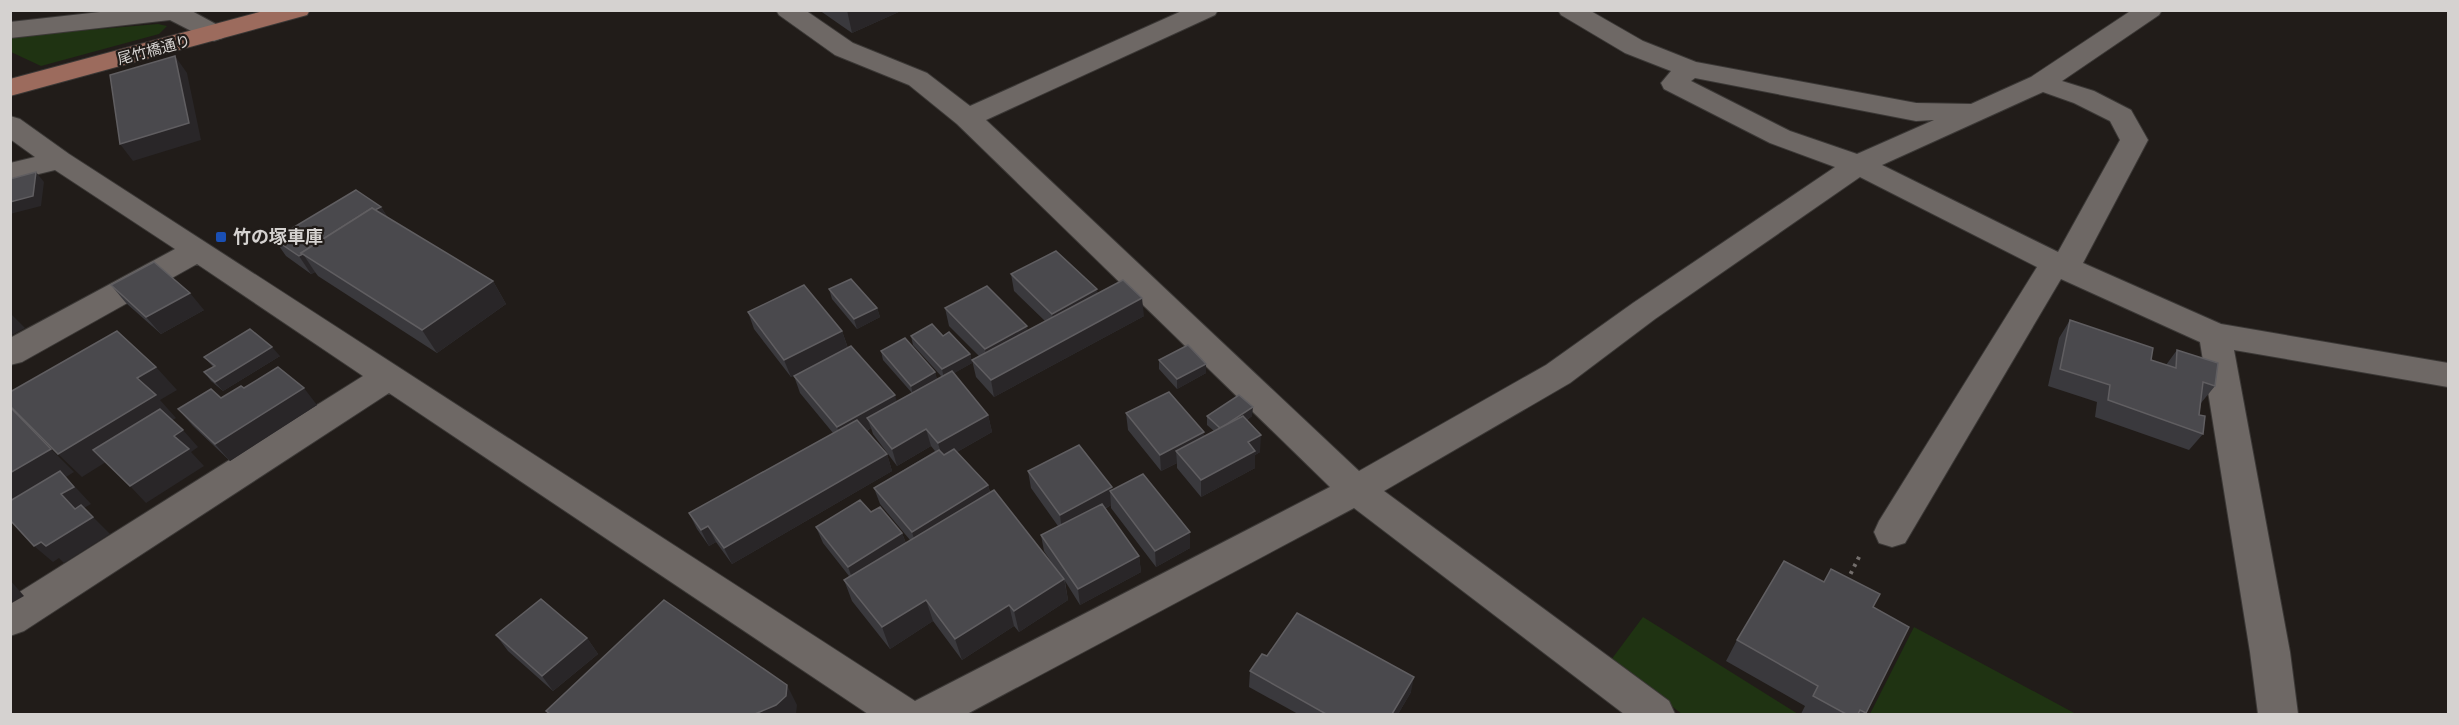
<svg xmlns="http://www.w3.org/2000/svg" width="2459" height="725" font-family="Signika,'Noto Sans JP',sans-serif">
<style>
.green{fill:#1f3312}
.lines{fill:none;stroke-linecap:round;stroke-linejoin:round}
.minor-casing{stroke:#3b3836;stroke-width:2}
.major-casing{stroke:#3b3836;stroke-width:2}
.path{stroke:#736e6c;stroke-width:4;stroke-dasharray:3 5;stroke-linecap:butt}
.minor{fill:#6e6865;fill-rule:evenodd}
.major{fill:#9c6b5d;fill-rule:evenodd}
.wall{fill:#3a393d}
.shaded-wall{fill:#292628}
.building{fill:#4a494d;stroke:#605e61;stroke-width:1.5}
.transit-dot{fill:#1a4fb4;stroke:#211c19;stroke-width:2}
.labels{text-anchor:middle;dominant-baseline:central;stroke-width:4.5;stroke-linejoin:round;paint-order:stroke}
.far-street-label{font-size:15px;fill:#d5d2d0;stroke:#211c19}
.poi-label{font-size:18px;font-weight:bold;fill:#d5d2d0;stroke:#211c19;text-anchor:start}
</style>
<rect width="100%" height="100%" fill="#211c19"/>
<g class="green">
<path d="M158,24l9,2 -8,8 -118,32 -30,-14v-14l7,-2z"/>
<path d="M1643,617l155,97h-116l-71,-54z"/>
<path d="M1914,627l162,87h-206z"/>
</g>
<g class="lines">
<g class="minor-casing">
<g id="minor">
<path d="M118,10h72l33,18 4,5 -4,5 -9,3 -9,-3 -35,-18 -160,18v-16z"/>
<path d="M776,10h29l48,33 74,30 43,33 214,-96h34l-3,5 -229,105 373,351 187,-106 87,-62 202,-136 -65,-24 -106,-54 -3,-6 10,-12 -46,-18 -64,-38 -3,-5h31l54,31 53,21 220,41 55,1 60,-27 101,-67h30l-3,5 -97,66 32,10 37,19 17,30 -65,123 138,61 227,39v24l-214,-37 56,302 8,62h-40l-8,-62 -50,-310 -139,-63 -156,264 -13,4 -13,-4 -5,-11 5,-11 158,-254 -177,-90 -205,142 -85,64 -186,108 285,210 6,13h-51l-270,-206 -387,206h-99l-479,-321 -365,238 -14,5v-38l353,-222 -166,-112 -175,98 -12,3v-27l165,-89 -120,-79 -45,11v-18l25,-6 -25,-18v-23l10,3 49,35 846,547 415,-214 -373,-363 -48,-39 -74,-30 -56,-40zM1695,78l221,43 18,-1 -77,34 -67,-23 -99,-50zM2043,92l31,11 36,18 10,19 -62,112 -176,-87z"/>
</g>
</g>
<g class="major-casing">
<path id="major" d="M267,10h43l-3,5 -297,81v-17z"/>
</g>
<path class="path" d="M1847,581l13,-26"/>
<use href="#minor" class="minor"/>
<use href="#major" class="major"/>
</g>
<g class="wall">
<path d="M819,10h84l-51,23z"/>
<path d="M381,207l7,11 105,63 13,23 -69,49 -119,-77 -3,-4 -4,2 -25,-18 -12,-17z"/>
<path d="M1011,274l87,19 46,23 -150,81 -18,-20 -4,-17 7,-4 -30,-30 -4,-18 83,23 17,-10 -31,-30z"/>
<path d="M111,285l93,25 -43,24 -35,-31z"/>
<path d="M829,289l48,19 3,9 -23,12 -25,-30z"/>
<path d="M748,312l94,19 6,17 49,54 15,-9 -29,-33 -2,-9 54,21 2,8 5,-3 -29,-32 -2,-9h32l27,18 2,9 -18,10 34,42 4,17 -35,20 31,33 2,7 64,74 -10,-15 -3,-16 17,-9 -27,-38 -3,-17 84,16v3l78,58 -34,19 -45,-59v-3l-6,4 34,47 2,16 -61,33 -15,-24 3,19 -49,32 -5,-6 -52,34 -29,-39 -43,28 -38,-48 -8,-21 5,-4 -26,-33 -7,-16 55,-15 31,21 4,10 4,-3 -30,-36 -6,-16 61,-37 -4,-5 -34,20 -24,-32 -2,-6 -4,3 20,23 5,17 -160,93 -16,-22 -7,4 -12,-17 -8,-16 144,-80 -33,-40 -6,-17 38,-20 -41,21 -37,-48z"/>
<path d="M2070,320l81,40 15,5 11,-15 38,36 -14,17 -2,12 4,19 -14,16 -94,-33 2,-15 -49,-16 11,-48z"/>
<path d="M280,356l-57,35 -12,-10 -7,-9 9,-5 -9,-10z"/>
<path d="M1159,360l47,4v9l-29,16 -18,-20z"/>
<path d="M244,388l73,17 -87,56 -37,-35 -15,-17 43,-11z"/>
<path d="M1126,413l78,19v4l10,-5 -7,-6v-9h45l-5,4 13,32 -5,3v13l-54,29 -24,-29v-5l-16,8 -33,-41z"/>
<path d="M1873,607l-7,106 -1,1h-64l4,-8 -79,-45 11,-21z"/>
<path d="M496,635l91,3 11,16 -45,37 -45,-40z"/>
<path d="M1267,656l144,36 -13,22h-100l-49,-27 1,-16z"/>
</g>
<g class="shaded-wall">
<path d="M847,10h56l-51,23z"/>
<path d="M175,56l12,17 14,67 -68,21 -13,-17z"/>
<path d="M36,172l8,10 -3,24 -31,8v-12z"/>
<path d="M381,207l11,17 -88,30z"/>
<path d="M303,254l12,18 -4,2 -12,-18z"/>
<path d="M493,281l13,23 -69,49 -15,-23z"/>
<path d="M1097,289l2,18 -44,24 -3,-17z"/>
<path d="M190,293l14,17 -43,24 -15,-17z"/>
<path d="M1142,298l2,18 -150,81 -3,-17z"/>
<path d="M877,308l3,9 -23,12 -3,-10z"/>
<path d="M10,313l15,15 -15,8z"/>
<path d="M1027,326l3,17 -42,23 -3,-17z"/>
<path d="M842,331l6,18 -57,28 -7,-17z"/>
<path d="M272,347l8,9 -57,35 -8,-9z"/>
<path d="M970,354l2,9 -28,16 -2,-10z"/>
<path d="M1206,364v9l-29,16v-10z"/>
<path d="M156,367l21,23 -17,10 16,18 -94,59 -24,-23 79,-76z"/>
<path d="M935,372l3,10 -25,13 -2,-9z"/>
<path d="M304,388l13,17 -87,56 -15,-17z"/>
<path d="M895,395l5,17 -33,6 4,10 -28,16 -6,-17z"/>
<path d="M10,405l11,9 -3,2 56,56 -8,5 25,27 -7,4 26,26 -46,29 -5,-5 -6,4 -19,-16 -24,-35z"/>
<path d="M1253,407l-1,9 -31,22v-9z"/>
<path d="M988,415l4,17 -49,28 -5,-17z"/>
<path d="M926,429l5,17 -34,20 -5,-17z"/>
<path d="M183,430l15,17 -7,5 13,14 -58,37 -16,-17 44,-50z"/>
<path d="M1204,432v17l-28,2 1,12 -16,8 -1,-16z"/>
<path d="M1261,435l-1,17 -5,3v13l-54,29v-17l47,-38z"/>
<path d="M887,454l5,17 -160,93 -8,-16z"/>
<path d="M988,485l4,17 -75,47 -5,-17z"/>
<path d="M1112,487l1,8 -3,-4 1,14 -49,26 -2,-16z"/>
<path d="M708,526l8,16 -7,4 -8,-16z"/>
<path d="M1190,532v16l-34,19 -1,-16z"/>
<path d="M902,533l6,16 -54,34 -6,-16z"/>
<path d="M1139,556l2,16 -61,33 -2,-16z"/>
<path d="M1064,579l4,21 -49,32 -5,-21z"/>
<path d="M10,580l14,16 -14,8z"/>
<path d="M926,600l7,21 -43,28 -8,-22z"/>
<path d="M1009,605l5,21 -52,34 -7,-21z"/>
<path d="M587,638l11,16 -45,37 -11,-15z"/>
<path d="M1414,677l-3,15 -13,22h-6z"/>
<path d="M787,685l10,20 -1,9h-41z"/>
</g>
<g class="building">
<path d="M175,56l14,67 -69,21 -10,-69z"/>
<path d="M36,172l-3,24 -23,6v-23z"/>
<path d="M356,190l25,17 -6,3 -3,-2 -71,45 2,1 -4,2 -25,-17z"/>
<path d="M372,208l121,73 -71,49 -121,-77z"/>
<path d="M1056,251l41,38 -45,25 -41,-40z"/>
<path d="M154,262l36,31 -44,24 -35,-32z"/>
<path d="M851,279l26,29 -23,11 -25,-30z"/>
<path d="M1123,280l19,18 -151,82 -19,-20z"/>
<path d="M804,285l38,46 -58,29 -36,-48z"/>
<path d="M987,286l40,40 -42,23 -40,-41z"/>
<path d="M2070,320l83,28 -2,12 25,8 1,-18 41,13 -3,23 -12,-4 -4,33 6,1 -2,18 -95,-34 2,-15 -50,-16z"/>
<path d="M932,324l11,12 6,-4 21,22 -28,15 -31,-33z"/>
<path d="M250,329l22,18 -57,35 -11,-10 11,-6 -11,-9z"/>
<path d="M117,331l39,36 -19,11 19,17 -98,59 -48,-48v-14z"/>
<path d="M905,338l30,34 -24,14 -30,-35z"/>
<path d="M1188,345l18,19 -29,15 -18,-19z"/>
<path d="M851,346l44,49 -58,32 -43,-51z"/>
<path d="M278,367l26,21 -89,56 -37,-35 33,-20 10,9 20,-12 3,2z"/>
<path d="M952,371l36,44 -50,28 -12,-14 -34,20 -25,-31z"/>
<path d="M1169,392l35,40 -44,23 -34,-42z"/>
<path d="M1239,395l14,12 -26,17 -7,4 -13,-12z"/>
<path d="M12,409l39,40 -41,24v-63z"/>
<path d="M160,409l23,21 -9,6 15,13 -59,37 -37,-36z"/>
<path d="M1243,416l18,19 -13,7 7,9 -54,29 -25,-29z"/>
<path d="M857,420l30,34 -163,94 -16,-22 -7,4 -12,-17z"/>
<path d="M1079,445l33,42 -52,28 -32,-44z"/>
<path d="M954,449l34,36 -76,47 -38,-44 65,-38 5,5z"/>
<path d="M60,471l14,16 -13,7 14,15 6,-4 12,12 -47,29 -5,-4 -7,4 -24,-26v-19z"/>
<path d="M1143,474l47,58 -35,19 -45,-60z"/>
<path d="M994,490l70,89 -50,32 -5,-6 -54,34 -29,-39 -44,27 -38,-47z"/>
<path d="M860,500l11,12 9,-5 22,26 -54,34 -32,-40z"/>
<path d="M1102,504l37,52 -61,33 -37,-54z"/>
<path d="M1784,561l40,21 7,-13 49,25 -7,13 36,20 -43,86 -6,-3 -2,4h-12l-33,-18 5,-10 -81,-46z"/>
<path d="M541,599l46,39 -45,38 -46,-41z"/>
<path d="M664,600l123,85 -1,11 -10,9 -21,9h-205l-4,-3z"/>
<path d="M1297,613l117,64 -22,37h-66l-76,-43 12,-17 5,2z"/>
</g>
<rect class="transit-dot" x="215" y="231" width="12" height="12" rx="3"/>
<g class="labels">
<g class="far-street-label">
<text transform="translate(154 50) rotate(-15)">尾竹橋通り</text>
</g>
<g class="poi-label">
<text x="233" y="237">竹の塚車庫</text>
</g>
</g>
<rect width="2459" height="725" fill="none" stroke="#d5d2d0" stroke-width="24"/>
</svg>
